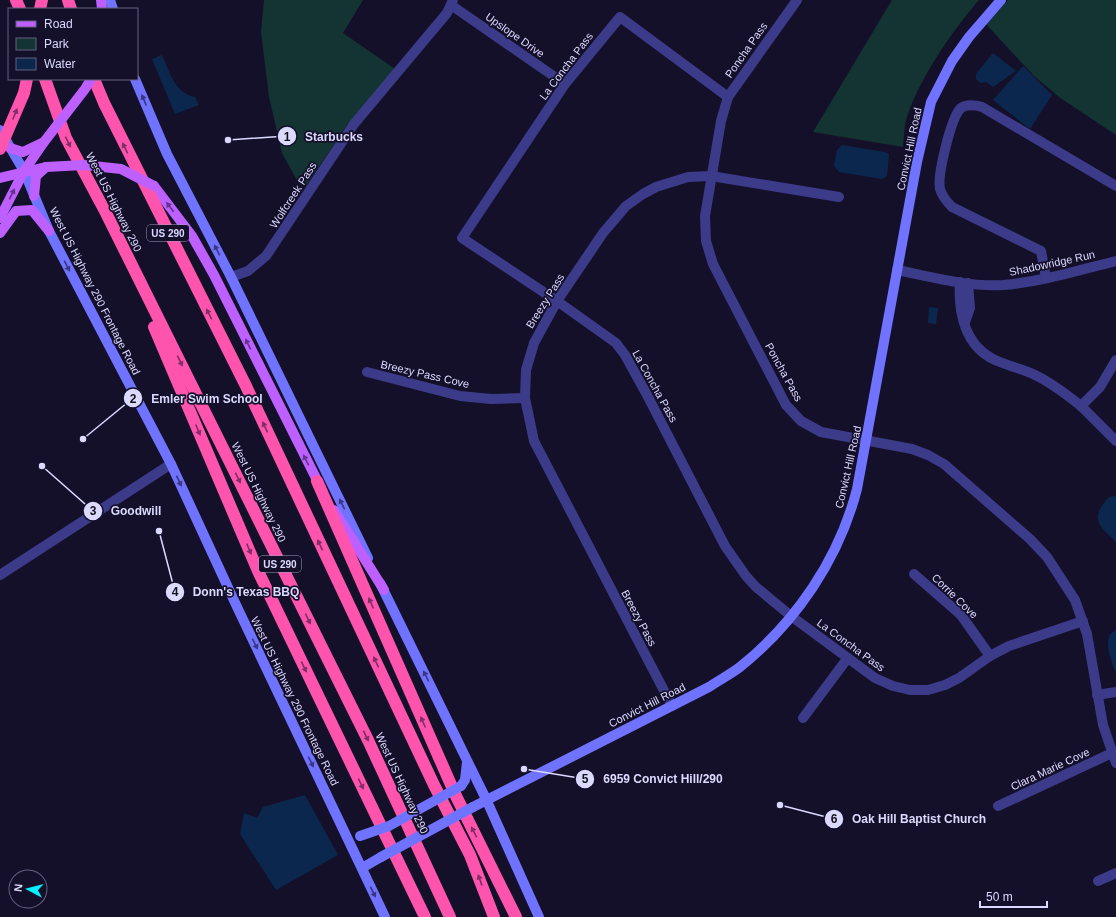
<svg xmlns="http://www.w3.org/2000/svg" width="1116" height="917" font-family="Helvetica,sans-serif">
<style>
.green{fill:#133432}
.water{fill:#0c274e}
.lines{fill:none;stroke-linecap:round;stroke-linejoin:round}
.street{stroke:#3b3b8a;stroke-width:10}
.secondary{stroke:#7073ff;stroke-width:10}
.primary{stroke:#bd60ff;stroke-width:10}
.highway{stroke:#ff54ad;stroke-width:12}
.secondary-bridge{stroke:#7073ff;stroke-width:10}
.primary-bridge{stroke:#bd60ff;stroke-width:10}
.highway-bridge{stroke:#ff54ad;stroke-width:12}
.oneway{fill:#39387f}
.oneway2{fill:#7e2f65}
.oneway3{fill:#60348a}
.labels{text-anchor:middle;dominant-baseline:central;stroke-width:3.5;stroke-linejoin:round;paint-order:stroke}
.shield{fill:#14102a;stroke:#a09dbf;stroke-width:1}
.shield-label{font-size:10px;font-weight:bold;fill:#dcd9ff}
.street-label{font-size:11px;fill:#dcd9ff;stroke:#14102a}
.leader{fill:none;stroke:#dcd9ff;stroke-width:1.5}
.callout-dot{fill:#dcd9ff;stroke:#14102a;stroke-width:1.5}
.mark-label{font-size:12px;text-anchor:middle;font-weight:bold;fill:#111}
.callout-label{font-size:12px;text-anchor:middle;font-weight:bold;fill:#dcd9ff;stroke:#14102a;stroke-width:3.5;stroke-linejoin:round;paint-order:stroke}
</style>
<rect width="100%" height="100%" fill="#14102a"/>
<g class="green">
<path d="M264,0h99l-20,33 52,36 -48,56 -41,61 -7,-2 -17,-31 -13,-56 -8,-65z"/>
<path d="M892,0h87c-26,30 -58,76 -71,114 -4,10 -4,23 -5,33l-90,-15z"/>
<path d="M1008,0h108v135l-57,-38 -25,-21 -48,-52z"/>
</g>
<g class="water">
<path d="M993,53l23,18 -23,16 -7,-5 -6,1 -4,-4v-5z"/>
<path d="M162,55c8,17 12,38 33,42l4,8 -24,9 -23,-55z"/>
<path d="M1023,66l29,29 -22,34 -37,-29z"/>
<path d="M842,145l43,7 4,2 -2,22 -5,3 -43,-7 -5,-6 3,-16z"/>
<path d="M929,307l9,1 -2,16 -8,-1z"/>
<path d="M1113,496l3,1v45c-10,-10 -26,-20 -14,-36 3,-4 5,-9 11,-10z"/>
<path d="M1116,630v42l-2,-3c-3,-12 -13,-33 2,-39z"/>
<path d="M305,795l33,60 -62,35 -36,-56 4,-21 13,5 6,-11z"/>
</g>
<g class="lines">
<g class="street">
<path d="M797,0l-69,97 -7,24 -16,95 1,25 7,23 73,141 15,16 20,11 91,17 16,6 16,9 86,75 17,18 28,43 12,34 16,91 13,38"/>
<path d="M451,5l114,79"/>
<path d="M728,97l-108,-80 -55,67 -103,154 95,63 59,42 9,12 21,38 79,153 21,30 10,11 35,29 84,62 18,8 17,4h18l17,-5 14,-7 31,-22 19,-10 74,-25"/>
<path d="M897,270c35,7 70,17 106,15 38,-3 76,-15 113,-24"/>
<path d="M231,277l17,-6 18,-15 88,-132 93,-111 6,-13"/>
<path d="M1046,278l-5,-27 -89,-44c-5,-5 -10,-11 -12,-18 -3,-13 11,-72 21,-81 5,-4 15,-3 21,-1l134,79"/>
<path d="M960,282c-2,31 5,64 35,78 13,6 28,9 40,15 17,8 31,19 46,31l19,-19 16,-27"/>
<path d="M965,322l5,-14 -2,-25"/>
<path d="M367,372l93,24 31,3 34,-1"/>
<path d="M1081,406l35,35"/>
<path d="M914,574l47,41 29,41"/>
<path d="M0,575l171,-111"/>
<path d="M1097,695l19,-3"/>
<path d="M672,706l-138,-265 -9,-43 1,-28 8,-27 23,-42 46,-68 23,-27 17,-12 13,-7 32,-10 23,-1 128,21"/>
<path d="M803,718l44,-59"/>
<path d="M998,806l114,-53"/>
<path d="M1098,881l18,-8"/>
</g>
<g class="secondary">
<path d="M110,0l3,9"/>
<path d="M135,79l32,75 64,123 137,281"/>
<path d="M0,130l24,41 25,60 122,233 67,145 147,308"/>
<path d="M380,583l106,216 53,118"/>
<path d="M461,786l4,-6 2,-18"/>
<path d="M473,807l236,-120c10,-7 22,-13 31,-20 56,-45 99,-108 117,-178l60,-327 14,-60 21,-41 17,-24 32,-37"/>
<path d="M362,868l19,-11"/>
</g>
<g class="primary">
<path d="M101,0l1,9"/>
<path d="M10,148l13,4 19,-9"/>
<path d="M0,178l46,-11"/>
<path d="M154,186l38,50 22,39 107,213"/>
<path d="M34,196l2,-20 10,-9"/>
<path d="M0,218l24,-47 20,-29"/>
<path d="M0,233l16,-22 16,-1 17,21"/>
<path d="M334,510l50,80"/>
</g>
<g class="highway">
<path d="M16,0l4,9"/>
<path d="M68,0l3,9"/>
<path d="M40,9l2,-9"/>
<path d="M45,79l21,59 40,75 262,527 82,177"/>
<path d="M94,79l10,24 142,283 188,399 36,70 24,62"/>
<path d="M154,327l104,244 167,346"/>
<path d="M317,481l139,315 60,121"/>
</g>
<g class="secondary-bridge">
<path d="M360,836l29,-10 72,-40"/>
<path d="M381,857l92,-50"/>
</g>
<g class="primary-bridge">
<path d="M44,142l41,-53 6,-10"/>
<path d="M46,167l38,-2 37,4 33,17"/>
</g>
<path class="highway-bridge" d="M0,149l24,-56 3,-14"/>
</g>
<defs><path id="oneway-solid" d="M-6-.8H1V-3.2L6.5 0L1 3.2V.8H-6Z"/></defs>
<g class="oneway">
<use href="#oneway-solid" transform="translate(144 100) rotate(-113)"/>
<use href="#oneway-solid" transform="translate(217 250) rotate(-117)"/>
<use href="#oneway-solid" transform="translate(67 266) rotate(62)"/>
<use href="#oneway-solid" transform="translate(179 481) rotate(65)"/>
<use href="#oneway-solid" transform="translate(342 504) rotate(-116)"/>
<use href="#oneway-solid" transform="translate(255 644) rotate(64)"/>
<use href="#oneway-solid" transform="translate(426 676) rotate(-116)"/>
<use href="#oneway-solid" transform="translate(311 762) rotate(64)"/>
<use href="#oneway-solid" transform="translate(373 892) rotate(64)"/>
</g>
<g class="oneway2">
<use href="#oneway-solid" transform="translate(15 114) rotate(-67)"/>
<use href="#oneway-solid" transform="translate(68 142) rotate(64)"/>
<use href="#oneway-solid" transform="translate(125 148) rotate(-116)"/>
<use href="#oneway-solid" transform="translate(209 314) rotate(-117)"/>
<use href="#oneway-solid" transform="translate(180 361) rotate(64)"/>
<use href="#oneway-solid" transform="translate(265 427) rotate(-115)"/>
<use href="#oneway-solid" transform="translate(198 430) rotate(67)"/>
<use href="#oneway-solid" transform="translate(238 478) rotate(64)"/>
<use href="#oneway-solid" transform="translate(320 545) rotate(-115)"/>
<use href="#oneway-solid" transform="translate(249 549) rotate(67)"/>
<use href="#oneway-solid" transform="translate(371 603) rotate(-114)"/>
<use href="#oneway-solid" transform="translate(308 619) rotate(64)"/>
<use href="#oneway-solid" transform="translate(376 662) rotate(-115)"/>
<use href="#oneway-solid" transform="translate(304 667) rotate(64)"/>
<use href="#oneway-solid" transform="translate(423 722) rotate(-114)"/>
<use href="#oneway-solid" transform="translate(366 736) rotate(64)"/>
<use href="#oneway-solid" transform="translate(361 784) rotate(64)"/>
<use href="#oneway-solid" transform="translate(474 832) rotate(-117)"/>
<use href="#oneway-solid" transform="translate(480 880) rotate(-110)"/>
</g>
<g class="oneway3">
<use href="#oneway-solid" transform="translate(12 194) rotate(-64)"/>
<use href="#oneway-solid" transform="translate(170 207) rotate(-127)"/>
<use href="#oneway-solid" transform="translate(248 344) rotate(-116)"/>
<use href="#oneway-solid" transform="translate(306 460) rotate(-117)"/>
</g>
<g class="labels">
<g class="shield">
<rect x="147" y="225" width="42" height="16" rx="3"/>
<rect x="259" y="556" width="42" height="16" rx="3"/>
</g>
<g class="shield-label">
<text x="168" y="233">US 290</text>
<text x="280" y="564">US 290</text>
</g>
<g class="street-label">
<text transform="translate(515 35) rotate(35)">Upslope Drive</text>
<text transform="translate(746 50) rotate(-55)">Poncha Pass</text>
<text transform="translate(566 66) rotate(-53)">La Concha Pass</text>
<text transform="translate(909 149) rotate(-78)">Convict Hill Road</text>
<text transform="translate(293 195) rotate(-57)">Wolfcreek Pass</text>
<text transform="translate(114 202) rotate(63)">West US Highway 290</text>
<text transform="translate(1052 263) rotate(-12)">Shadowridge Run</text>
<text transform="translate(95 291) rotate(63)">West US Highway 290 Frontage Road</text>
<text transform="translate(545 301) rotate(-58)">Breezy Pass</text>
<text transform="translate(784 372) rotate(61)">Poncha Pass</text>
<text transform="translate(425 374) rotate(13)">Breezy Pass Cove</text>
<text transform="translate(655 386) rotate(61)">La Concha Pass</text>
<text transform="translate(848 467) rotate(-77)">Convict Hill Road</text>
<text transform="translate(259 492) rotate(64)">West US Highway 290</text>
<text transform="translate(955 596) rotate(44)">Corrie Cove</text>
<text transform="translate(639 618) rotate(62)">Breezy Pass</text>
<text transform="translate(851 645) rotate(36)">La Concha Pass</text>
<text transform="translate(295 701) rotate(64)">West US Highway 290 Frontage Road</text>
<text transform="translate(647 705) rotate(-27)">Convict Hill Road</text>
<text transform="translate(1050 769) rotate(-25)">Clara Marie Cove</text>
<text transform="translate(402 783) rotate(65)">West US Highway 290</text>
</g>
</g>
<path class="leader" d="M228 140L287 136M83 439L133 398M42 466L93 511M159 531L175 592M524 769L585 779M780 805L834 819"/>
<g class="callout-dot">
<circle cx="228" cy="140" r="4"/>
<circle cx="83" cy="439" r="4"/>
<circle cx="42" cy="466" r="4"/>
<circle cx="159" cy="531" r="4"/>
<circle cx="524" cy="769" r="4"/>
<circle cx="780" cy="805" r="4"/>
<circle cx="287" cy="136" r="10"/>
<circle cx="133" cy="398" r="10"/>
<circle cx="93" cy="511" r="10"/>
<circle cx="175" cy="592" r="10"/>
<circle cx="585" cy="779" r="10"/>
<circle cx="834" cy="819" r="10"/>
</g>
<g class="mark-label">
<text x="287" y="141">1</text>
<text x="133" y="403">2</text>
<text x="93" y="515">3</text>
<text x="175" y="596">4</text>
<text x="585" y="783">5</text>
<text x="834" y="823">6</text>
</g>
<g class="callout-label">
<text x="334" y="141">Starbucks</text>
<text x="207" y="403">Emler Swim School</text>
<text x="136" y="515">Goodwill</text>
<text x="246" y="596">Donn's Texas BBQ</text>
<text x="663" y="783">6959 Convict Hill/290</text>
<text x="919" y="823">Oak Hill Baptist Church</text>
</g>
<rect x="8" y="8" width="130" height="72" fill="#14102a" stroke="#64607f"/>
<rect x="16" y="21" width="20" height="6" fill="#bd60ff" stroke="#64607f"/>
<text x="44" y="28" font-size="12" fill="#dcd9ff">Road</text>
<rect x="16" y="38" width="20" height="12" fill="#133432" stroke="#64607f"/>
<text x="44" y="48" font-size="12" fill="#dcd9ff">Park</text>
<rect x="16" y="58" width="20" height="12" fill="#0c274e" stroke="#64607f"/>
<text x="44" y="68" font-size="12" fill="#dcd9ff">Water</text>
<g transform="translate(28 889) rotate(277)"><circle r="19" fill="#14102a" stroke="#64607f"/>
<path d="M0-3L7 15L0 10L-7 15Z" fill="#05f0ff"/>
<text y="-6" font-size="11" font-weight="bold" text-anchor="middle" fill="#dcd9ff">N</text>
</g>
<path d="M980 901v6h67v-6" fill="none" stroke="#dcd9ff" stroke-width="2"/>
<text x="986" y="901" font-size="12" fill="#dcd9ff" stroke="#14102a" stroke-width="3" paint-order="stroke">50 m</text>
</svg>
